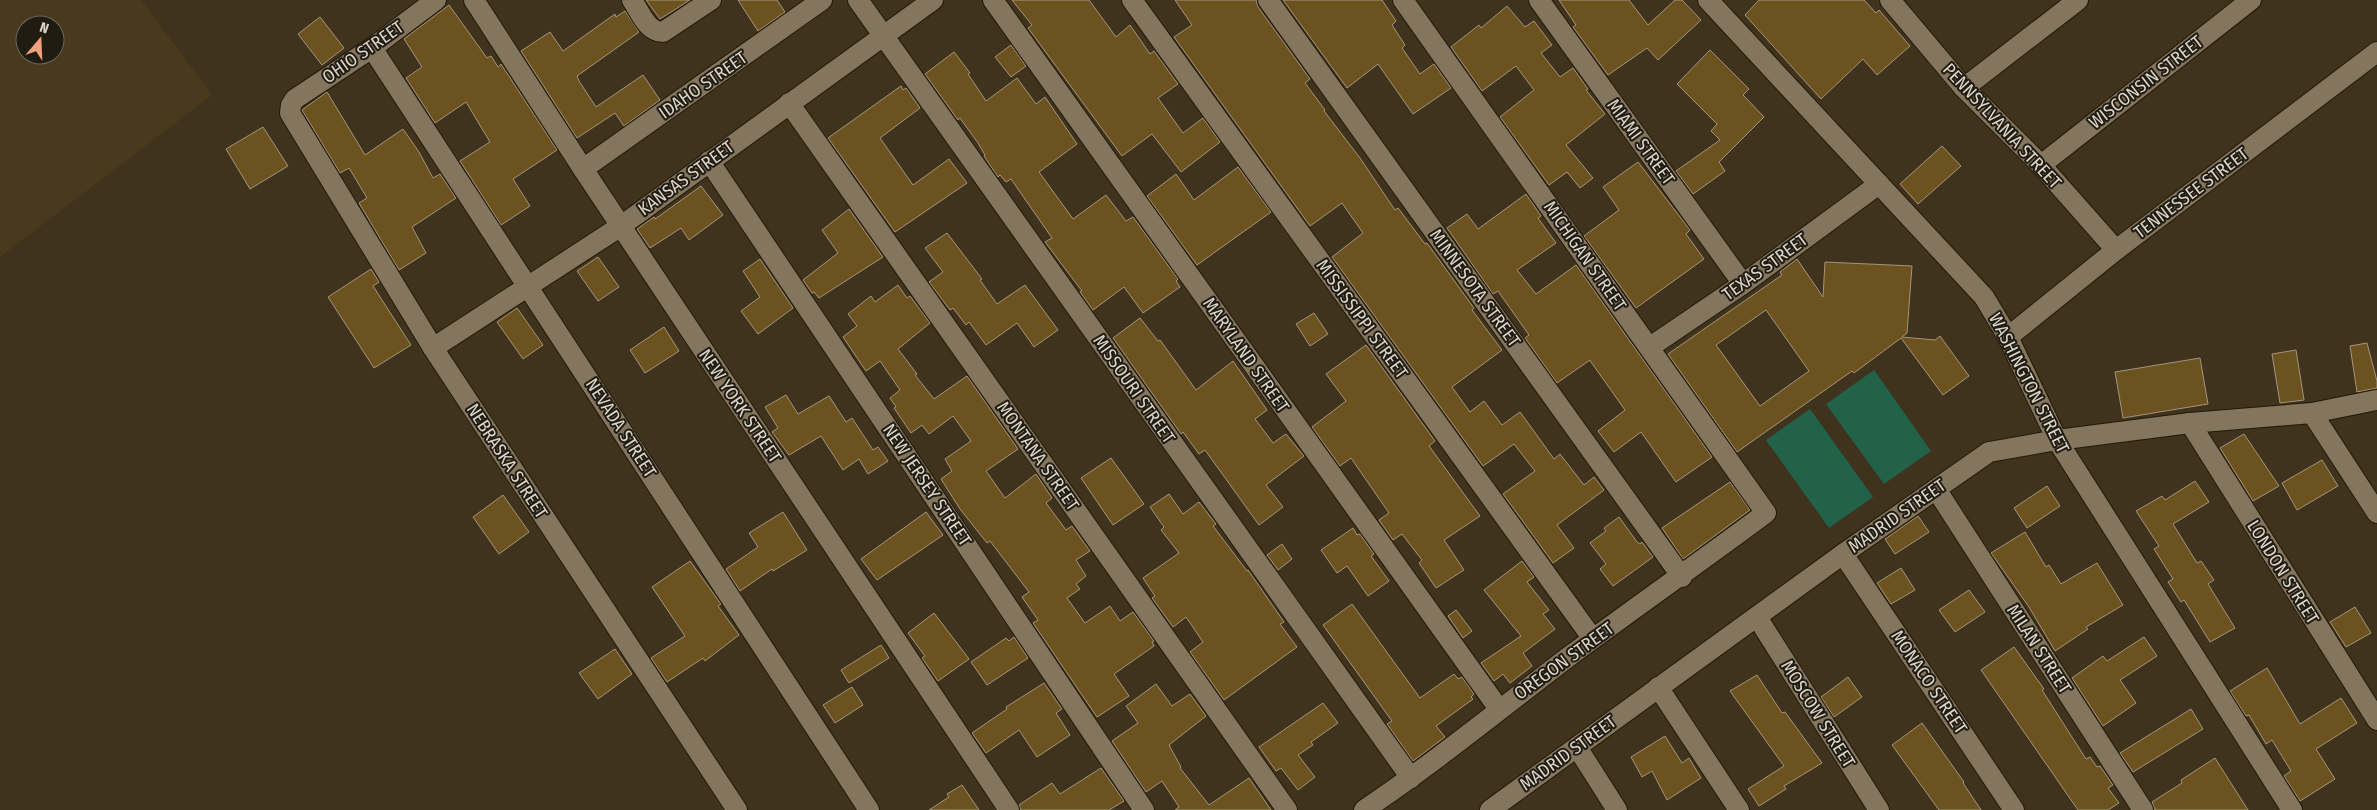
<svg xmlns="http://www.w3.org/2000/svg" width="2377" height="810" font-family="'Fira Sans Condensed',sans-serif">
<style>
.built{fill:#493a1e;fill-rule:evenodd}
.green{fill:#226249}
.building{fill:#6c521f;stroke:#a3957e;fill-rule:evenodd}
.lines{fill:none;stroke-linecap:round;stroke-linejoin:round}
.minor-casing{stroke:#251a06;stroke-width:22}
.minor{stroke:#83755e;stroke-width:20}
.labels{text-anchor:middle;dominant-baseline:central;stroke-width:4;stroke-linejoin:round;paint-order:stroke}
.street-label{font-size:18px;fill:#ddd6c9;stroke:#211c12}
</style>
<rect width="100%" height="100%" fill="#3f331e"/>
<path class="built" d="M0,0h141l71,95 -212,162zM25,25h30v30h-30z"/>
<g class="green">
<path d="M1874,370l57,81 -47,33 -58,-80z"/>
<path d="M1810,409l63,88 -44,31 -63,-88z"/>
</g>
<g class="building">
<path d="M646,0h44l-30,19z"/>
<path d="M738,0h39l8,12 -27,19z"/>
<path d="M1012,0h77l27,37 14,-12 20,29 4,-3 24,33 -20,14 25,35 20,-15 17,24 -39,30 -29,-38 -30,22 -94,-128 4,-3z"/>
<path d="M1175,0h81l2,7 52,72 -5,4 20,27 -1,1 36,47 35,52 3,-2 27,36 2,-1 47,65 -2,2 30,40 -50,37 18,25 14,-11 18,24 18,-13 34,47 6,-5 24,31 10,-8 10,13 -47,35 17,23 -21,15 -50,-69 32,-23 -21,-27 -31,22 -151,-209 31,-24 -21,-30 -32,23 -136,-189 18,-12z"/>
<path d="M1283,0h99l14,21 -4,4 13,20 -3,3 18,26 14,-10 17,24 -38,26 -35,-50 -31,24z"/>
<path d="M1559,0h70l19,25 27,-25h7l19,20 -43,40 -11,-12 -39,27 -35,-48 3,-2z"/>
<path d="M1759,0h105l12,13 3,-3 31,36 -33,29 -14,-16 -42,40 -76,-84z"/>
<path d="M449,5l38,53 4,-2 7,11 3,-3 56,86 -44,29 17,27 -29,19 -41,-64 30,-19 -24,-40 -31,21 -29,-45 16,-11 -18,-28z"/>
<path d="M1507,6l18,21 9,-6 18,24 -11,8 19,24 13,-9 15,21 -2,1 19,24 -39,31 27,33 -13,10 -13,-16 -18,13 -49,-68 34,-27 -18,-24 -34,25 -31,-44 28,-22 2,3z"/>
<path d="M625,11l14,21 -62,44 2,5 17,26 47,-32 17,25 -36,26 -9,-13 -38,25 -56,-87 29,-19 13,19 52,-37 1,3z"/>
<path d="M320,17l24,31 -22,17 -24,-31z"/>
<path d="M1011,45l15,21 -15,11 -16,-20z"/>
<path d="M1710,50l39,39 -6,6 21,22 -45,45 6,9 -32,23 -17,-23 44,-31 -9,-9 6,-7 -40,-40z"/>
<path d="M954,52l16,21 -2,1 18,27 31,-23 19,26 9,-7 32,47 -38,28 34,47 33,-24 20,26 7,-4 45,62 -2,2 4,6 -37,26 -19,-26 -31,23 -13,-18 2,-1 -37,-49 7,-4 -41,-59 -5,3 -6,-7 -2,2 -14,-21 1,-1 -7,-12 -18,-25 -2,2 -33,-46z"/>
<path d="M901,86l2,4 3,-2 14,20 -40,30 33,47 36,-26 18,24 -72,49 -67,-94z"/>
<path d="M327,92l38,63 38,-26 16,23 14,26 7,-4 16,24 -44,29 14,26 -27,17 -40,-67 8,-5 -18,-30 -9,5 -38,-63z"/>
<path d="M263,127l25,39 -38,23 -24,-40z"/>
<path d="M1942,146l19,20 -43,38 -18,-20z"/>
<path d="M1638,162l52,68 -4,4 18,25 -68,49 -52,-72 35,-26 -16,-23z"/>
<path d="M1238,167l33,45 -74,53 -50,-69 29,-22 18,26z"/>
<path d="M701,186l22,29 -34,25 -8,-12 -31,20 -13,-19 17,-12 1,2z"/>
<path d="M1526,194l15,22 -3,2 18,25 -39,27 19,24 40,-29 136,192 -36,25 -35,-50 -27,20 -16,-21 27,-21 -34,-48 -1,-2 -33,23 -32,-45 4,-3 -31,-44 -5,3 -46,-66 20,-14 11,15z"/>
<path d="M849,209l34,48 -64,41 -5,-6 -2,1 -9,-13 35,-27 -16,-23z"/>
<path d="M947,233l35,46 -2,1 17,24 28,-19 33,45 -24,17 -17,-24 -31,22 -17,-23 -3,3 -13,-17 -3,2 -21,-28 14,-10 -18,-24z"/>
<path d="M598,257l21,30 -21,14 -21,-30z"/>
<path d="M760,259l33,49 -35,26 -17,-23 19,-14 -17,-26z"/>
<path d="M1797,259l26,38 2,-35 87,4 -5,67 -5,4 33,3 5,-4 29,40 -26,19 -42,-57 -47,35 -2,-2 -115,81 -69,-98 114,-79 -2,-3zM1766,310l43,61 -49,35 -44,-61z"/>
<path d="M371,269l8,13 -6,4 38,59 -37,23 -46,-71z"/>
<path d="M898,285l9,13 3,-2 20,27 -32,26 19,25 -2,1 19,24 33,-23 51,73 -32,22 19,27 31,-24 16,24 -6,5 20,27 6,-4 18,25 -14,9 10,16 -10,8 4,5 -13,9 18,25 25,-17 10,15 13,-9 21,29 -2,1 2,4 -40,28 15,22 -32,21 -64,-94 5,-3 -16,-23 7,-5 -39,-51 -3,2 -27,-34 -19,-30 11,-8 -7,-12 26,-18 -18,-25 -24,18 -7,-9 -11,8 -17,-25 2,-1 -6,-9 10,-8 -20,-29 -14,10 -23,-34 14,-11 -9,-12 23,-18 4,6z"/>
<path d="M517,308l26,37 -20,14 -26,-37z"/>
<path d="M1314,313l14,21 -18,12 -14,-22z"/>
<path d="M1140,318l18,23 2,-1 36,50 37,-29 34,49 -12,9 18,24 13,-9 18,22 -38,29 17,22 -24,18 -54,-75 -6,4 -16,-22 -2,2 -68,-96z"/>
<path d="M664,327l15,24 -34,22 -15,-23z"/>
<path d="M2367,343l10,38v7l-20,4 -7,-46z"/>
<path d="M1366,345l69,96 -6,5 51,70 -36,24 20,30 -28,18 -17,-25 3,-3 -20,-26 -9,6 -14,-20 10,-7 -38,-55 -11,8 -28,-39 34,-26 -20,-27z"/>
<path d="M2296,350l8,50 -24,3 -8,-49z"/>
<path d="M2200,358l8,46 -85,14 -8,-46z"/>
<path d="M786,395l12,19 31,-18 17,26 6,-4 21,32 5,-3 10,14 -20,13 -9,-15 -16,11 -22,-34 -32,19 -17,-23 6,-4 -13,-21z"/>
<path d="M2244,434l35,52 -26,15 -33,-53z"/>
<path d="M1111,458l33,46 -31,21 -32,-47z"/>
<path d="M2322,460l16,26 -41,24 -15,-27z"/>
<path d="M2195,481l14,21 -36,22 24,39 4,-2 13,19 -6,4 27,44 -25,14 -26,-42 -3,2 -13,-20 5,-3 -19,-30 5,-3 -23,-35 26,-15 3,4z"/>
<path d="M1730,482l20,28 -67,49 -21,-31z"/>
<path d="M2047,486l13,20 -33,22 -13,-20z"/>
<path d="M1169,494l14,20 16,-12 17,22 -3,2 34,45 1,-1 36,52 -4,2 17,23 -73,53 -34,-48 13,-10 -17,-25 -13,10 -21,-29 3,-2 -12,-18 36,-25 -18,-23 3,-3 -14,-20z"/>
<path d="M503,495l26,37 -30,22 -26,-37z"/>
<path d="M783,512l24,38 -34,21 -1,-2 -32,22 -14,-22 32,-22 -9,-14z"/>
<path d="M926,512l17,23 -66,45 -16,-21z"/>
<path d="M1918,516l11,16 -34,22 -10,-15z"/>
<path d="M1619,517l18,25 3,2 2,-2 11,15 -40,29 -13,-17 6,-5 -16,-21 16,-12 -2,-3z"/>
<path d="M1353,528l4,7 3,-1 14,20 -3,2 18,25 -21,15 -21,-30 -10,7 -16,-23z"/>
<path d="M2025,532l21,35 3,-2 12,19 36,-21 26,42 -37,22 2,2 -33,22 -26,-44 -38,-54z"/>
<path d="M1282,544l10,15 -14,11 -11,-15z"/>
<path d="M690,561l31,43 -3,2 21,29 -34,26 -2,-3 -36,24 -16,-24 34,-22 -33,-49z"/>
<path d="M1522,561l12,16 -7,5 22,28 -6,4 12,15 -32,24 9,13 -22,17 -7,-9 -9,7 -13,-18 40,-27 -37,-46z"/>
<path d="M1901,568l14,22 -24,14 -14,-21z"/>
<path d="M1969,590l16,22 -30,20 -16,-22z"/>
<path d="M1352,604l68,94 34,-24 4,5 4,-2 12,17 -3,3 2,2 -37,27 9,11 -32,24 -26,-37 5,-3 -69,-96z"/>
<path d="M2355,607l16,26 -25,14 -16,-25z"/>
<path d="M1456,610l16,21 -9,7 -15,-22z"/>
<path d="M934,613l35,46 -31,22 -16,-23 3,-2 -17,-23z"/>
<path d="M1014,637l14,21 -41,27 -16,-23 35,-24 3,3z"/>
<path d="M2144,637l13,19 -37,24 16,23 -33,23 -31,-48 31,-22 4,5z"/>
<path d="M881,645l8,13 -40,25 -8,-13z"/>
<path d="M2014,647l30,42 -2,1 44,69 4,-2 7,10 3,-1 13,19 -5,3 11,15 -11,7h-30l-97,-140z"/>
<path d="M615,649l17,25 -34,25 -19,-26z"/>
<path d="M2267,668l33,56 41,-26 16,25 -41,26 19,30 -35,22 -16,-25 7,-5 -19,-31 -6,4 -17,-29 -3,1 -16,-25z"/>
<path d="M1757,675l25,38 3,-1 37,51 -38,23 2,3 -27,17 -11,-17 36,-23 -54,-75z"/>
<path d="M1848,677l14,20 -28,20 -13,-20z"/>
<path d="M1044,683l18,26 -6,4 14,22 -33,22 -18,-27 -33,23 -14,-20 35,-24 -1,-2z"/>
<path d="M1156,684l16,22 18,-12 16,22 -37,29 12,22 -1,1 29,37 40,-27 22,32h-96l4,-3 -17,-26 -16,11 -34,-51 26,-18 -12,-17z"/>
<path d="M852,687l11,18 -28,18 -12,-18z"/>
<path d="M1323,703l15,20 -27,19 2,3 -15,10 17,22 -17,13 -17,-22 -5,3 -17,-24z"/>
<path d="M2191,709l12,20 -70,43 -13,-19z"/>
<path d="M1922,723l42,59 -1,1 18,27h-42l-47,-65z"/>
<path d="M1665,736l17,27 7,-5 12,20 -34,22 -15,-29 -10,6 -11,-20z"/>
<path d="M2215,758l33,52h-93l-3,-8 30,-19 -1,-3z"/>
<path d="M1101,768l23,33 -15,9h-88l-2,-5 33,-22 8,11z"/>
<path d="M962,785l17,25h-50l20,-13 -2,-3z"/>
</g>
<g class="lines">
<g class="minor-casing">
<g id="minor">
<path d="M436,0l-64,48 -77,51 -4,6 -1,8 143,235 304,462"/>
<path d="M474,0l109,169 426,641"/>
<path d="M632,0c8,12 15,32 31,32l48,-32"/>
<path d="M858,0l553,778"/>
<path d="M993,0l506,709"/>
<path d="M1132,0l461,639"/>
<path d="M1268,0l414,577"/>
<path d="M1539,0l204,284"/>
<path d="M1708,0l276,297 24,40 49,103 235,370"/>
<path d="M1890,0l74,88 77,77 75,85"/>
<path d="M372,48l497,762"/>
<path d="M1964,88l114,-88"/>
<path d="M789,103l498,707"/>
<path d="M709,161l435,649"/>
<path d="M2041,165l210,-165"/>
<path d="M583,169l239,-169"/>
<path d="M2008,337l108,-87 261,-198"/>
<path d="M1650,347l93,-63 136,-100"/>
<path d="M433,348l188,-122 312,-226"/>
<path d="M2312,413l65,100"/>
<path d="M2190,423l187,297"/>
<path d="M1936,489l207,321"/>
<path d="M1843,554l171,256"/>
<path d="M1757,617l122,193"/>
<path d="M1658,687l81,123"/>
<path d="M1577,747l40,63"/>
<path d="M1364,810c70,-47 136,-101 203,-152 66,-49 133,-96 199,-145l-363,-513"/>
<path d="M1490,810l353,-256 146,-102 68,-12 133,-17 122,-10 64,-13"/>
</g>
</g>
<use href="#minor" class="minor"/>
</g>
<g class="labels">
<g class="street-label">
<text transform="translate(363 52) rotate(-35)">OHIO STREET</text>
<text transform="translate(2146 82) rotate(-38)">WISCONSIN STREET</text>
<text transform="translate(703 85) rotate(-35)">IDAHO STREET</text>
<text transform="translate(2002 126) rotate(47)">PENNSYLVANIA STREET</text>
<text transform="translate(1641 142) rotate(54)">MIAMI STREET</text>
<text transform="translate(686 178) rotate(-36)">KANSAS STREET</text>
<text transform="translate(2191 193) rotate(-37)">TENNESSEE STREET</text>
<text transform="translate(1585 256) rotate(55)">MICHIGAN STREET</text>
<text transform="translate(1765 267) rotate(-36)">TEXAS STREET</text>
<text transform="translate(1475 288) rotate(54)">MINNESOTA STREET</text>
<text transform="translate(1362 319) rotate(54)">MISSISSIPPI STREET</text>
<text transform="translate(1246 355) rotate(55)">MARYLAND STREET</text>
<text transform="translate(2029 383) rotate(63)">WASHINGTON STREET</text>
<text transform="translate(1134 389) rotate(55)">MISSOURI STREET</text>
<text transform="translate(740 406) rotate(56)">NEW YORK STREET</text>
<text transform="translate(621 428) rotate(57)">NEVADA STREET</text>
<text transform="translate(1038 456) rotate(55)">MONTANA STREET</text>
<text transform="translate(507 461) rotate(57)">NEBRASKA STREET</text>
<text transform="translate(927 485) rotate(56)">NEW JERSEY STREET</text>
<text transform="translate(1897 516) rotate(-35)">MADRID STREET</text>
<text transform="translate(2283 572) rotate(58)">LONDON STREET</text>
<text transform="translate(2039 649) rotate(57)">MILAN STREET</text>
<text transform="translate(1564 661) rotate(-36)">OREGON STREET</text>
<text transform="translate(1929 682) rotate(56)">MONACO STREET</text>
<text transform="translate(1818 714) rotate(58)">MOSCOW STREET</text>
<text transform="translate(1568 753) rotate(-36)">MADRID STREET</text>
</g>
</g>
<g transform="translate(40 40) rotate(19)"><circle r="24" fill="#211c12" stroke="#6c665b"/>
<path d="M0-4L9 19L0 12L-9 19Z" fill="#f1a17d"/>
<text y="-8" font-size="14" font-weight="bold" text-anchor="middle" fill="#ddd6c9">N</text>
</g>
</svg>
